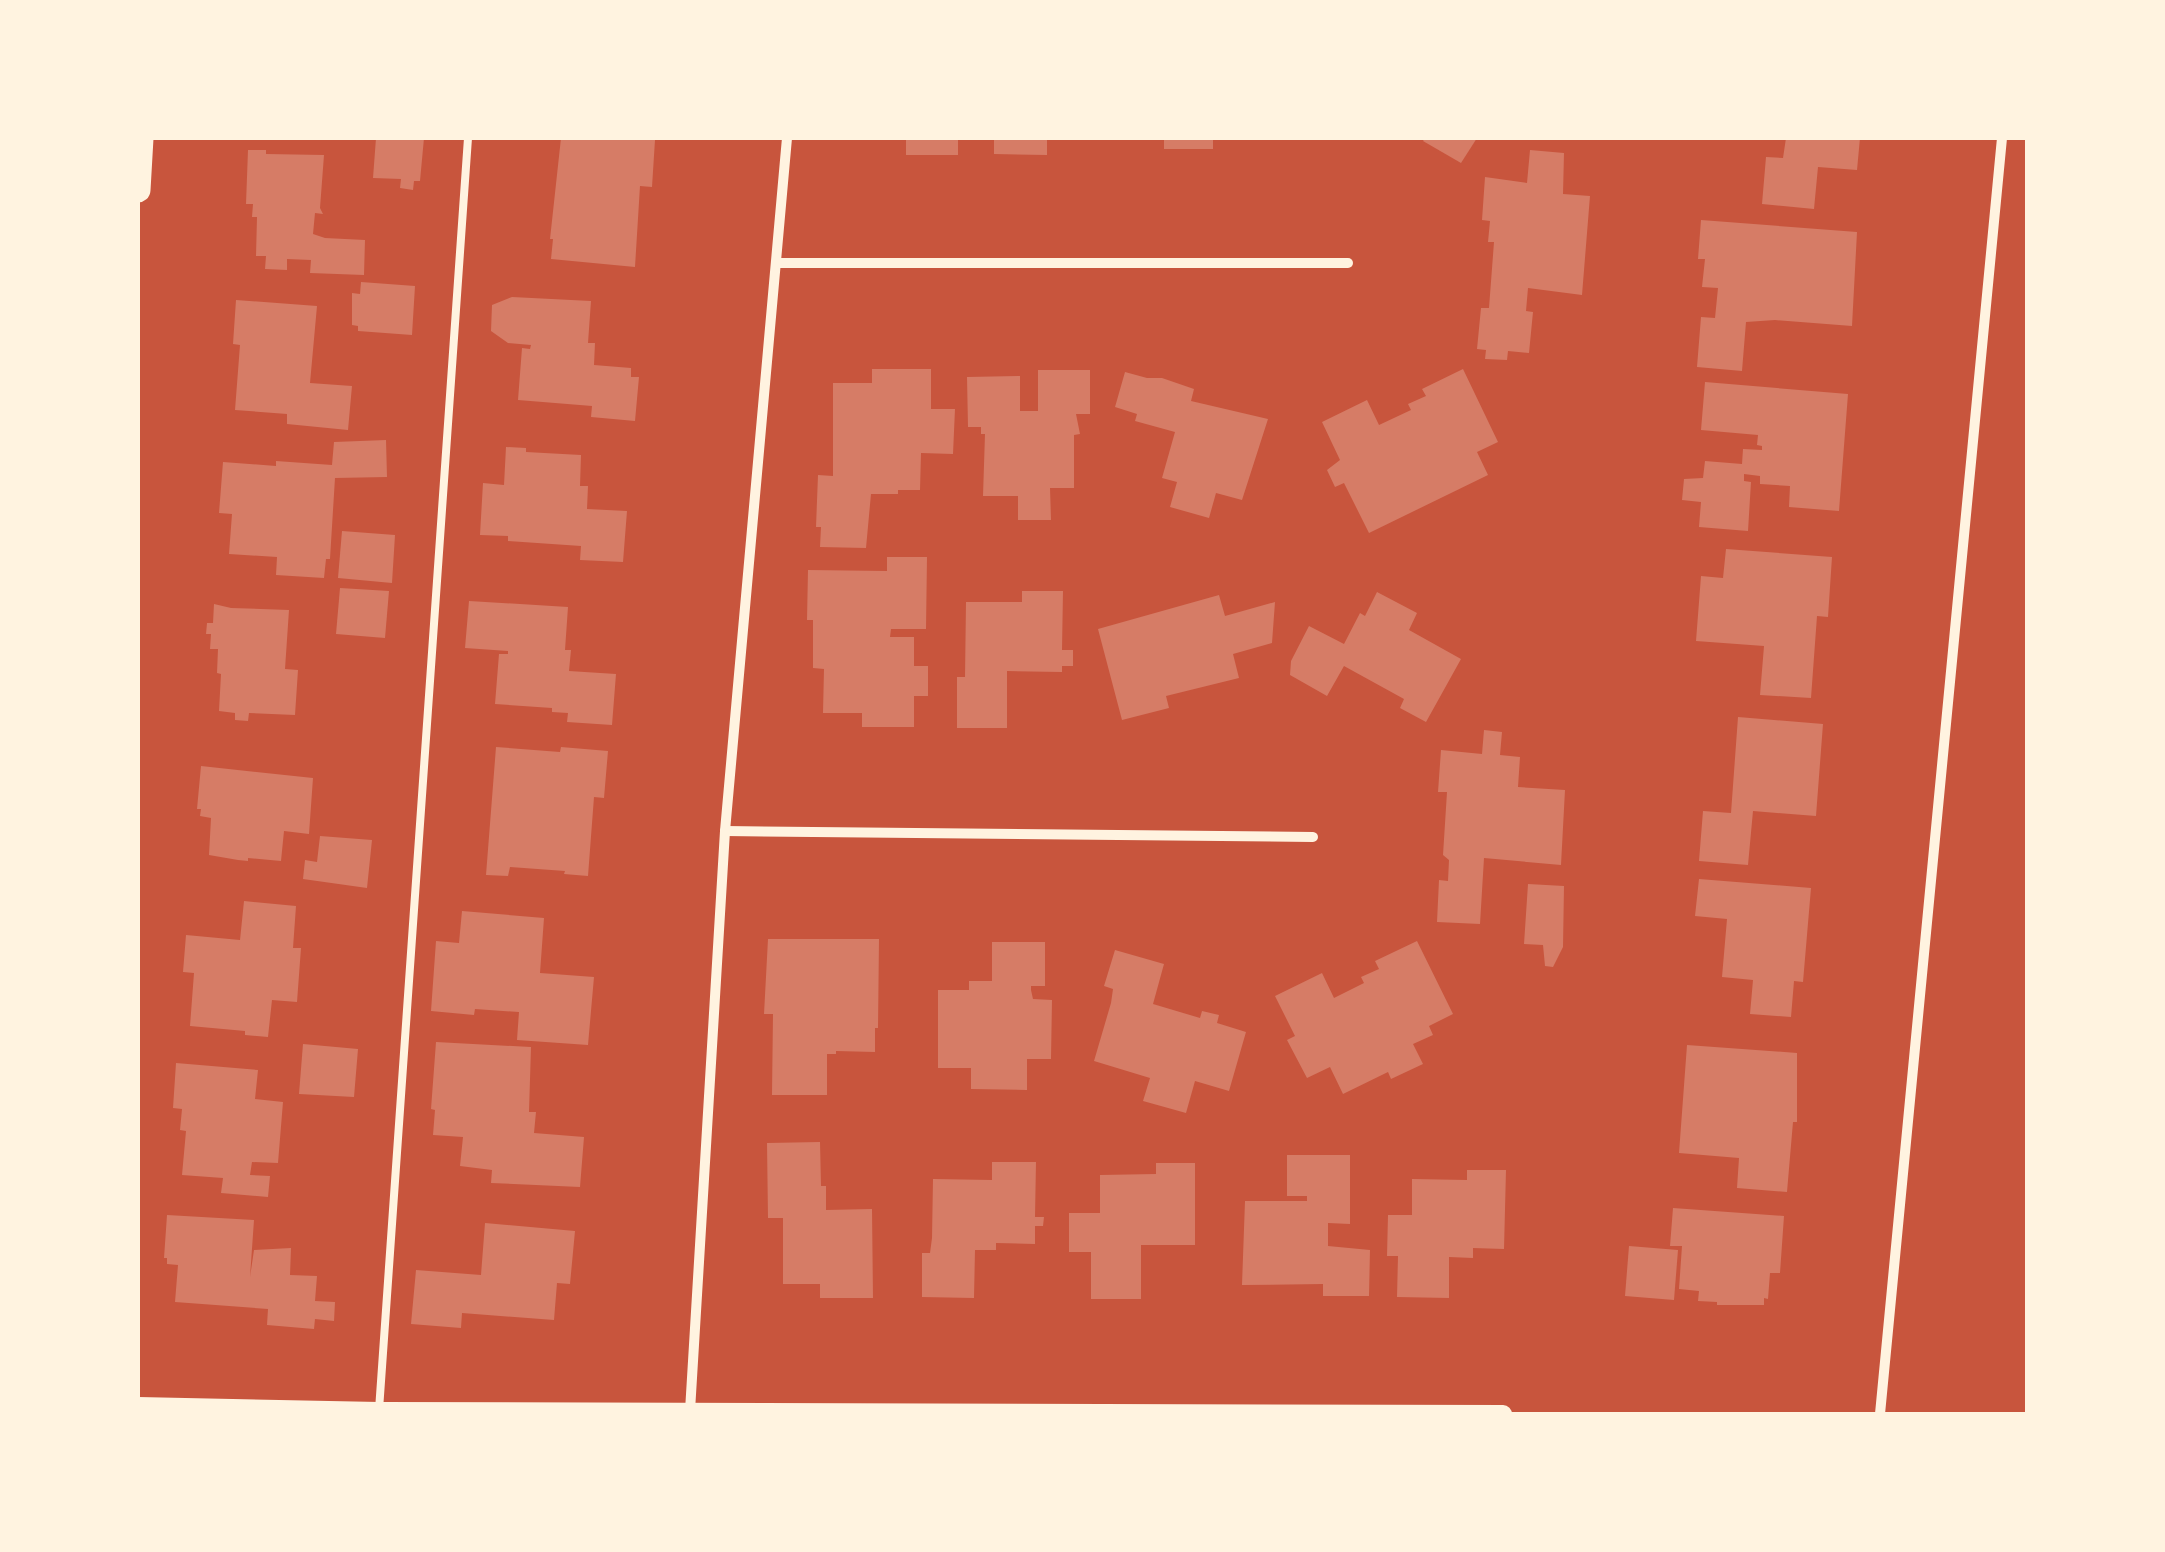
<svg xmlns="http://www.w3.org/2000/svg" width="2165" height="1552" font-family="Overpass,sans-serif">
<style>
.building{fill:#d67c66}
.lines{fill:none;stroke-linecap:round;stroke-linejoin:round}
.service{stroke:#fff3e0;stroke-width:8}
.minor{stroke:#fff3e0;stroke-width:10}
.tertiary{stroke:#fff3e0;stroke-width:18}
.primary{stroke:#fff3e0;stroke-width:25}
</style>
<rect width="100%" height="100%" fill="#c8553d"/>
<g class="building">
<path d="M376,138h48l-4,43h-6l-1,9 -13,-2 1,-9 -28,-1z"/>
<path d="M561,138l94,2 -3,47 -12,-1 -5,81 -84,-8 2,-20h-3z"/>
<rect x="906" y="138" width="52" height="17"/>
<path d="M994,138h53v17l-53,-1z"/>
<rect x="1164" y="138" width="49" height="11"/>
<path d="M1425,138h52l-16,25 -38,-22z"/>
<path d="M1786,138h74l-3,32 -39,-3 -4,42 -52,-5 4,-47 17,1z"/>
<path d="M248,150h18v4l58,1 -4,53 3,6 -8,-1 -2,21 12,4 40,2 -1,35 -54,-2 1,-13 -24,-1v11l-22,-1 1,-13h-10l1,-39h-5l1,-13h-7z"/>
<path d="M1530,150l34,3 -1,41 27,2 -8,99 -54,-7 -2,23 7,1 -4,41 -21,-2 -1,9 -22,-1 1,-9 -9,-1 4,-41h8l5,-66h-6l2,-21 -8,-1 3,-43 42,6z"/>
<path d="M1701,220l156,12 -5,94 -77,-6 -29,2 -4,49 -45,-4 4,-50 14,1 3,-30 -16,-1 3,-28h-7z"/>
<path d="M361,282l54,4 -3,49 -54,-4v-5l-6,-1v-32l8,1z"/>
<path d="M512,297l79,4 -3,42h7l-1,22 37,3v9h8l-4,44 -44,-4 1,-11 -74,-6 4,-52 8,1 1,-4 -23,-2 -17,-12 1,-26z"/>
<path d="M236,300l81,6 -7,77 42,3 -4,44 -61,-6v-10l-52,-4 5,-65 -7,-1z"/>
<path d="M872,369h59v40h24l-2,45 -32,-1 -1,37h-22v4h-27l-5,54 -46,-1 1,-20h-5l2,-52 15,1v-93h39z"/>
<path d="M1463,369l35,73 -21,10 11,23 -119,58 -25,-50 -9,4 -8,-17 13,-10 -18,-38 45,-22 12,25 32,-15 -3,-6 18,-8 -4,-7z"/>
<path d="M1038,370h52v44h-14l4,20 -6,1v53h-24l1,32h-33v-24h-35l2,-62h-4v-7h-13l-1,-50 53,-1v35h18z"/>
<path d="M1125,372l22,6h15l32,11 -3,12 77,18 -26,81 -26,-7 -7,25 -39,-11 7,-25 -15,-4 13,-46 -40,-11 2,-7 -22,-7z"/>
<path d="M1705,382l143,12 -9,117 -50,-4 1,-21 -30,-2v-8l-16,-2v7l7,1 -3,49 -49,-4 2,-25 -19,-2 2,-21 19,-1 2,-17 37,3 1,-15 19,1v-4l-5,-1 1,-10 -57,-5z"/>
<path d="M386,440l1,37 -52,1 -5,81h-4l-2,19 -48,-3 1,-18 -48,-3 3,-40 -13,-1 4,-51 53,4v-5l56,4 2,-23z"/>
<path d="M506,447l20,1v4l55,3 -1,31h8l-1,23 40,2 -4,51 -43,-2 1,-14 -73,-5v-5l-28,-1 3,-52 21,2z"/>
<path d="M342,531l53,4 -3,48 -54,-5z"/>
<path d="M1726,549l106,8 -4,60 -11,-1 -6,82 -51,-3 4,-49 -68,-5 5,-65 22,2z"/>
<path d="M887,557h40l-1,72h-35l-1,8h24v29h14v30h-14v31h-52v-14h-39l1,-44 -11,-1v-48h-6l1,-50 79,1z"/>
<path d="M340,588l49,3 -4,47 -49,-4z"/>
<path d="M1022,591h41l-1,59h11v16h-11v6l-55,-1v57h-50v-51h8l1,-75h56z"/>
<path d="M1377,592l40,21 -8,17 52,29 -35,63 -26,-14 4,-9 -60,-33 -17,30 -37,-21 1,-14 18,-35 35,18 16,-31 5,3z"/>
<path d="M1219,595l6,21 50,-14 -3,41 -39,11 6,24 -73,18 3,12 -47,12 -24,-91z"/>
<path d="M469,601l99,6 -3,43h6l-2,21 47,3 -4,51 -45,-3 1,-9 -16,-1v-4l-57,-4 4,-50h9v-3l-43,-3z"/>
<path d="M214,604l17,4 58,2 -4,59 13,1 -3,45 -46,-2 -1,8 -13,-1v-7l-16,-2 2,-37 -4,-1 1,-24h-8l1,-15h-5l1,-11h6z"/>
<path d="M1738,717l85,7 -7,92 -63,-5 -5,54 -49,-4 4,-50 28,2z"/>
<path d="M1484,730l18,2 -2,23 20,2 -2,30 47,3 -4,75 -77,-7 -4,66 -43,-2 2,-42 9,1 1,-21 -6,-5 4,-63h-9l3,-42 41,4z"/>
<path d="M496,747l64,5 1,-5 47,4 -4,47 -10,-1 -6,79 -24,-2 1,-3 -55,-4 -2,9 -22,-1z"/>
<path d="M201,766l112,12 -4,56 -25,-3 -3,30 -33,-3v3l-10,-1 -29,-5 2,-37 -11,-2 1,-7h-4z"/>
<path d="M320,836l52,4 -5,48 -64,-9 2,-19 12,2z"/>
<path d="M1699,879l112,9 -8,94 -9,-1 -3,36 -41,-3 3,-34 -31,-3 5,-58 -32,-3z"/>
<path d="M1528,884l36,2 -1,61 -10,20 -8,-1 -2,-21 -19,-1z"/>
<path d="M244,901l52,5 -3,42h8l-4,54 -25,-2 -4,37 -23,-2v-4l-55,-5 4,-53 -11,-1 3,-37 54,5z"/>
<path d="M462,911l82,7 -4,55 54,4 -6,68 -71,-5 2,-28 -44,-3 -1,6 -43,-4 5,-70 23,2z"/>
<path d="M768,939h111l-1,89h-3v24l-39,-1v3h-9v41h-55l1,-81h-9z"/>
<path d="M1417,941l36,73 -24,12 4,9 -20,9 10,20 -32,15 -3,-7 -45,22 -13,-27 -23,11 -20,-38 8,-4 -20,-40 47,-23 12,25 30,-15 -3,-6 18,-8 -4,-8z"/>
<path d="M992,942h53v44h-14v4l2,9 19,1 -1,59h-24v31l-56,-1v-21h-33v-78h31v-9h23z"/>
<path d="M1115,950l49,14 -11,40 47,14 2,-7 17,4 -2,8 29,9 -17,59 -34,-10 -9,32 -43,-12 7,-23 -56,-17 17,-58 2,-14 -9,-3z"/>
<path d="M436,1042l95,5 -2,65h7l-2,21 50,4 -4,50 -89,-4 1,-13 -32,-4 3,-29 -30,-2 2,-25 -4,-1z"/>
<path d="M303,1044l55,5 -4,48 -55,-3z"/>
<path d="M1687,1045l110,8v69h-4l-6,70 -50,-4 2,-30 -60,-5z"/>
<path d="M176,1063l82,7 -3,29 28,3 -5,61 -26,-1 -2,13 20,1 -2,21 -47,-4 2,-15 -41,-3 4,-44 -6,-1 2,-21 -9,-1z"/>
<path d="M820,1142l1,44h5v24l46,-1 1,89h-53v-14h-37v-66h-15l-1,-75z"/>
<path d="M1287,1155h63v69l-22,-1v23l42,4 -1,46h-46v-12l-81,1 3,-84h62v-5h-20z"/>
<path d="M992,1162h44l-1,55h9l-1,9h-8v18l-39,-1v7h-21l-1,48 -52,-1v-44h8l2,-15 1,-59 59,1z"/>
<path d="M1156,1163h39v82h-54v54h-50v-47h-22v-39h31v-38l56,-1z"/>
<path d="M1467,1170h39l-2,79 -31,-1v10l-24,-1v41l-52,-1 1,-41h-11l1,-41h24v-36l55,1z"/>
<path d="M1673,1208l111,8 -4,57h-10l-2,26 -4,-1v7h-47v-3l-19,-1 1,-10 -20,-2 3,-43h-12z"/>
<path d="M167,1215l87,5 -4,57 4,-27 37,-2 -1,27 27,1 -2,25 20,1 -1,19 -19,-2 -1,10 -47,-4 1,-16 -93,-7 3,-37 -11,-1v-6h-3z"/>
<path d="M485,1223l90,8 -5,53 -13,-1 -3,37 -92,-7 -1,15 -50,-4 5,-54 65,5z"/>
<path d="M1629,1246l49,4 -4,50 -49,-4z"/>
</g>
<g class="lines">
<path class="service" d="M379,1410l89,-1272"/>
<g class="minor">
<path d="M777,263h571"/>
<path d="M725,831l588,6"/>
<path d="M690,1411l35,-580 62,-693"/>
<path d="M1880,1414l122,-1276"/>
</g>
<path class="tertiary" d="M138,1406l241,5 1124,3"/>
<path class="primary" d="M138,190l3,-52"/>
</g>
<rect width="2165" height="1552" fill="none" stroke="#fff3e0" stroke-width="280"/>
</svg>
